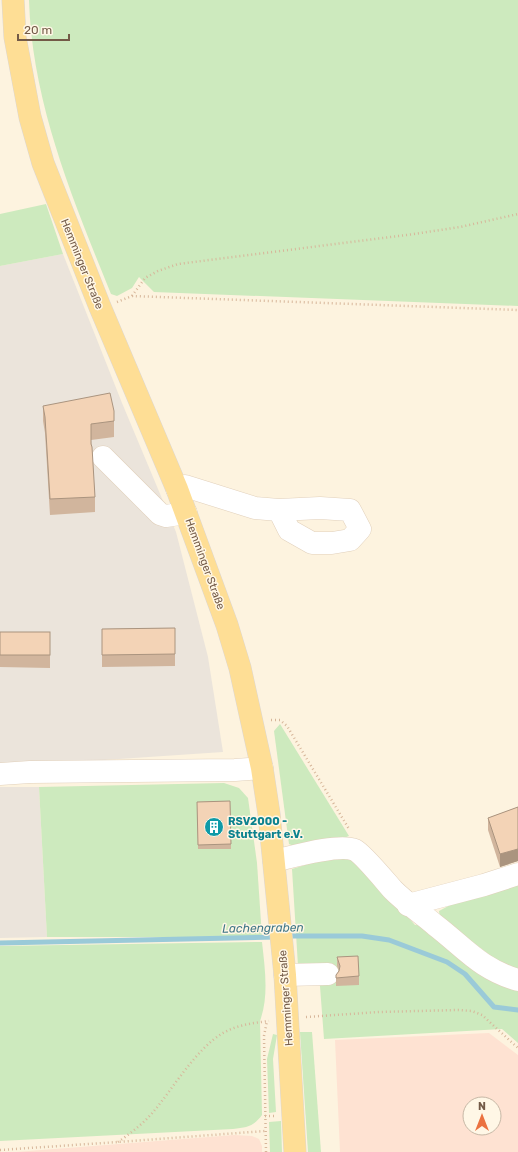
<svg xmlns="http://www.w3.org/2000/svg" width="518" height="1152" font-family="Rubik,sans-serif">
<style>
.commercial{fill:#fee2d2;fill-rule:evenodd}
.industrial{fill:#ebe4db}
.green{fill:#cdeabe}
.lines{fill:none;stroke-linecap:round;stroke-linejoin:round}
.stream{stroke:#9acad8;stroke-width:5}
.minor-casing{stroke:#e1d0bb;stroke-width:23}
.major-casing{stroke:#ddd7d3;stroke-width:23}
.path{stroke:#d7b69a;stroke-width:2.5;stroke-dasharray:1 3;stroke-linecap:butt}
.minor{stroke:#fff;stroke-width:22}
.major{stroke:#fede95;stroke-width:22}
.wall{fill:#d1b59d}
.shaded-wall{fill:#aa947f}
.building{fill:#f3d3b6;stroke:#aa947f}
.labels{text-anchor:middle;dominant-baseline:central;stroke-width:3;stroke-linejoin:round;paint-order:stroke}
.street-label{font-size:11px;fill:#735a47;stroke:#fff7e6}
.culture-label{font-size:11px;font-weight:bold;fill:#0d838f;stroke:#fff7e6;text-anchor:start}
.water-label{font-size:12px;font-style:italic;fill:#407788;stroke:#fff7e6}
</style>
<rect width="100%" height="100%" fill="#fdf3df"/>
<g class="commercial">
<path d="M489,1033l29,22v97h-178l-5,-112zM470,1104h24v24h-24z"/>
<path d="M234,1135l18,1 7,3 3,7v6h-246z"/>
</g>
<g class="industrial">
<path d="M63,254l59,149 54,129 32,125 15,95 -223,15v-501z"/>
<path d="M39,787l8,150 -47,1v-151z"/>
</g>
<g class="green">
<path d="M29,0h489v306l-364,-14 -15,-15 -7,11 -15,8 -6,-2c-38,-94 -79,-191 -82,-294z"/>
<path d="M46,204l17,50 -63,12v-52z"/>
<path d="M280,724l69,112 -28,11 -20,2 -12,-5 -15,-113z"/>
<path d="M224,783l15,5 9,10 9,65 5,74h-215l-8,-150z"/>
<path d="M338,855l17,3 60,67 17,1 86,58v59l-16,-14 -178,10 -5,-66 -21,-7 -6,-97z"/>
<path d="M518,881v95l-78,-58 -1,-7 28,-15z"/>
<path d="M262,942c3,27 7,54 -2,79l2,94c-9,12 -15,12 -29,14l-233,12v-195z"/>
<path d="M300,1032h12l9,120h-13z"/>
<path d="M273,1034l4,1 -4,24 3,53 -7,1 -2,-54z"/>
<path d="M281,1121l1,31h-12l-1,-30z"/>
</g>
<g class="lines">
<g class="stream">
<path d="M287,936h75l27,4 58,22 18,12 29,33 24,3"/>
<path d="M0,943l277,-6"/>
</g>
<g class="minor-casing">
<g id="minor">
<path d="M103,457l57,57 6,2 20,-3"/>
<path d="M177,489l8,-3 70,22 24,2 41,-2 30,2 10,19 -10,11 -18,3h-20l-23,-13 -10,-20"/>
<path d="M0,774l30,-2 205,-2 27,-2"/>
<path d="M274,861c18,-4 65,-18 81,-11 8,4 30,31 38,40 13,13 28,23 42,35 30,23 45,44 83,55"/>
<path d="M408,905l76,-20 34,-11"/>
<path d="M285,975l43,-1"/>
</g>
</g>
<g class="major-casing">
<path id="major" d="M13,0l2,37 15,80 13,46 57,144 77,182 50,136 13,43 22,100 7,46 16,161 10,177"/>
</g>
<g class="path">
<path d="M132,296l13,-18 13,-7 20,-7 236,-30 46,-7 58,-13"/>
<path d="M117,302l15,-6 386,14"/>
<path d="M271,720h9l7,6 62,103"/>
<path d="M306,1017l73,-5 79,-2 14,1 10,4 36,33"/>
<path d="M265,1116h9"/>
<path d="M118,1142c13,-9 26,-19 36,-31 20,-24 42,-62 69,-78 14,-8 30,-10 46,-12"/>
<path d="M0,1150l118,-8 147,-11"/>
<path d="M266,1152l-2,-116 3,-15"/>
</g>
<use href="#minor" class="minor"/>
<use href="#major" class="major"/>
</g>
<g class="wall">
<path d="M43,406l71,15v16l-23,3 4,57v15l-45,3 -5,-82 -2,-12z"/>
<path d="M175,628v38l-73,1v-38z"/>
<path d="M0,632h50v36l-50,-1z"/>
<path d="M230,801l1,48h-33l-1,-47z"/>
<path d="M518,807v54l-18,6 -12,-37v-12z"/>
<path d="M337,957l22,19v9l-23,1v-11l3,-4 -2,-5z"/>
</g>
<path class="shaded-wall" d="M518,849v12l-18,6v-13z"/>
<g class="building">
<path d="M110,393l4,18v10l-23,3v20l1,3 3,50 -45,2 -5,-82 -2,-11z"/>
<path d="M175,628v26l-73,1v-26z"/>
<rect x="0" y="632" width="50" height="23"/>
<path d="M230,801l1,43 -33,1 -1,-43z"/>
<path d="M518,807v42l-18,5 -12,-36z"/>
<path d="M358,956l1,20 -23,2v-3l3,-4 1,-5 -3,-9z"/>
</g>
<defs>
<g id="building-disc" transform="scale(1)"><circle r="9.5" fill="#0f9aa8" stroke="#fff7e6"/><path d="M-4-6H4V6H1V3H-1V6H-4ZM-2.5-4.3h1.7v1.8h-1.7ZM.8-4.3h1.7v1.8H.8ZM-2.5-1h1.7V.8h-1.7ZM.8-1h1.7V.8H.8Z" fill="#fff"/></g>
</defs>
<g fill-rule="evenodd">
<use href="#building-disc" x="214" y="827"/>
</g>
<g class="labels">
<g class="street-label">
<text transform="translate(82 264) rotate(68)">Hemminger Straße</text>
<text transform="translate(205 564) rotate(70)">Hemminger Straße</text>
<text transform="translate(286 998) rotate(-94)">Hemminger Straße</text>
</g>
<g class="culture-label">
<text x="228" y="821">RSV2000 -<tspan x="228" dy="13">Stuttgart e.V.</tspan></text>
</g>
<g class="water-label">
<text transform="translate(263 928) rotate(-1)">Lachengraben</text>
</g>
</g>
<g transform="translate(482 1116)"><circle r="19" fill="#fff7e6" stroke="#c7b8a6"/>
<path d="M0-3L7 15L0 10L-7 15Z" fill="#eb7240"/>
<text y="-6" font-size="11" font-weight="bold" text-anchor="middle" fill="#735a47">N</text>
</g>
<path d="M18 34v6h51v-6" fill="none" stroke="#735a47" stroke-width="2"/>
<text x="24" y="34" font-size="12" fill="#735a47" stroke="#fff7e6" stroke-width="3" paint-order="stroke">20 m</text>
</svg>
